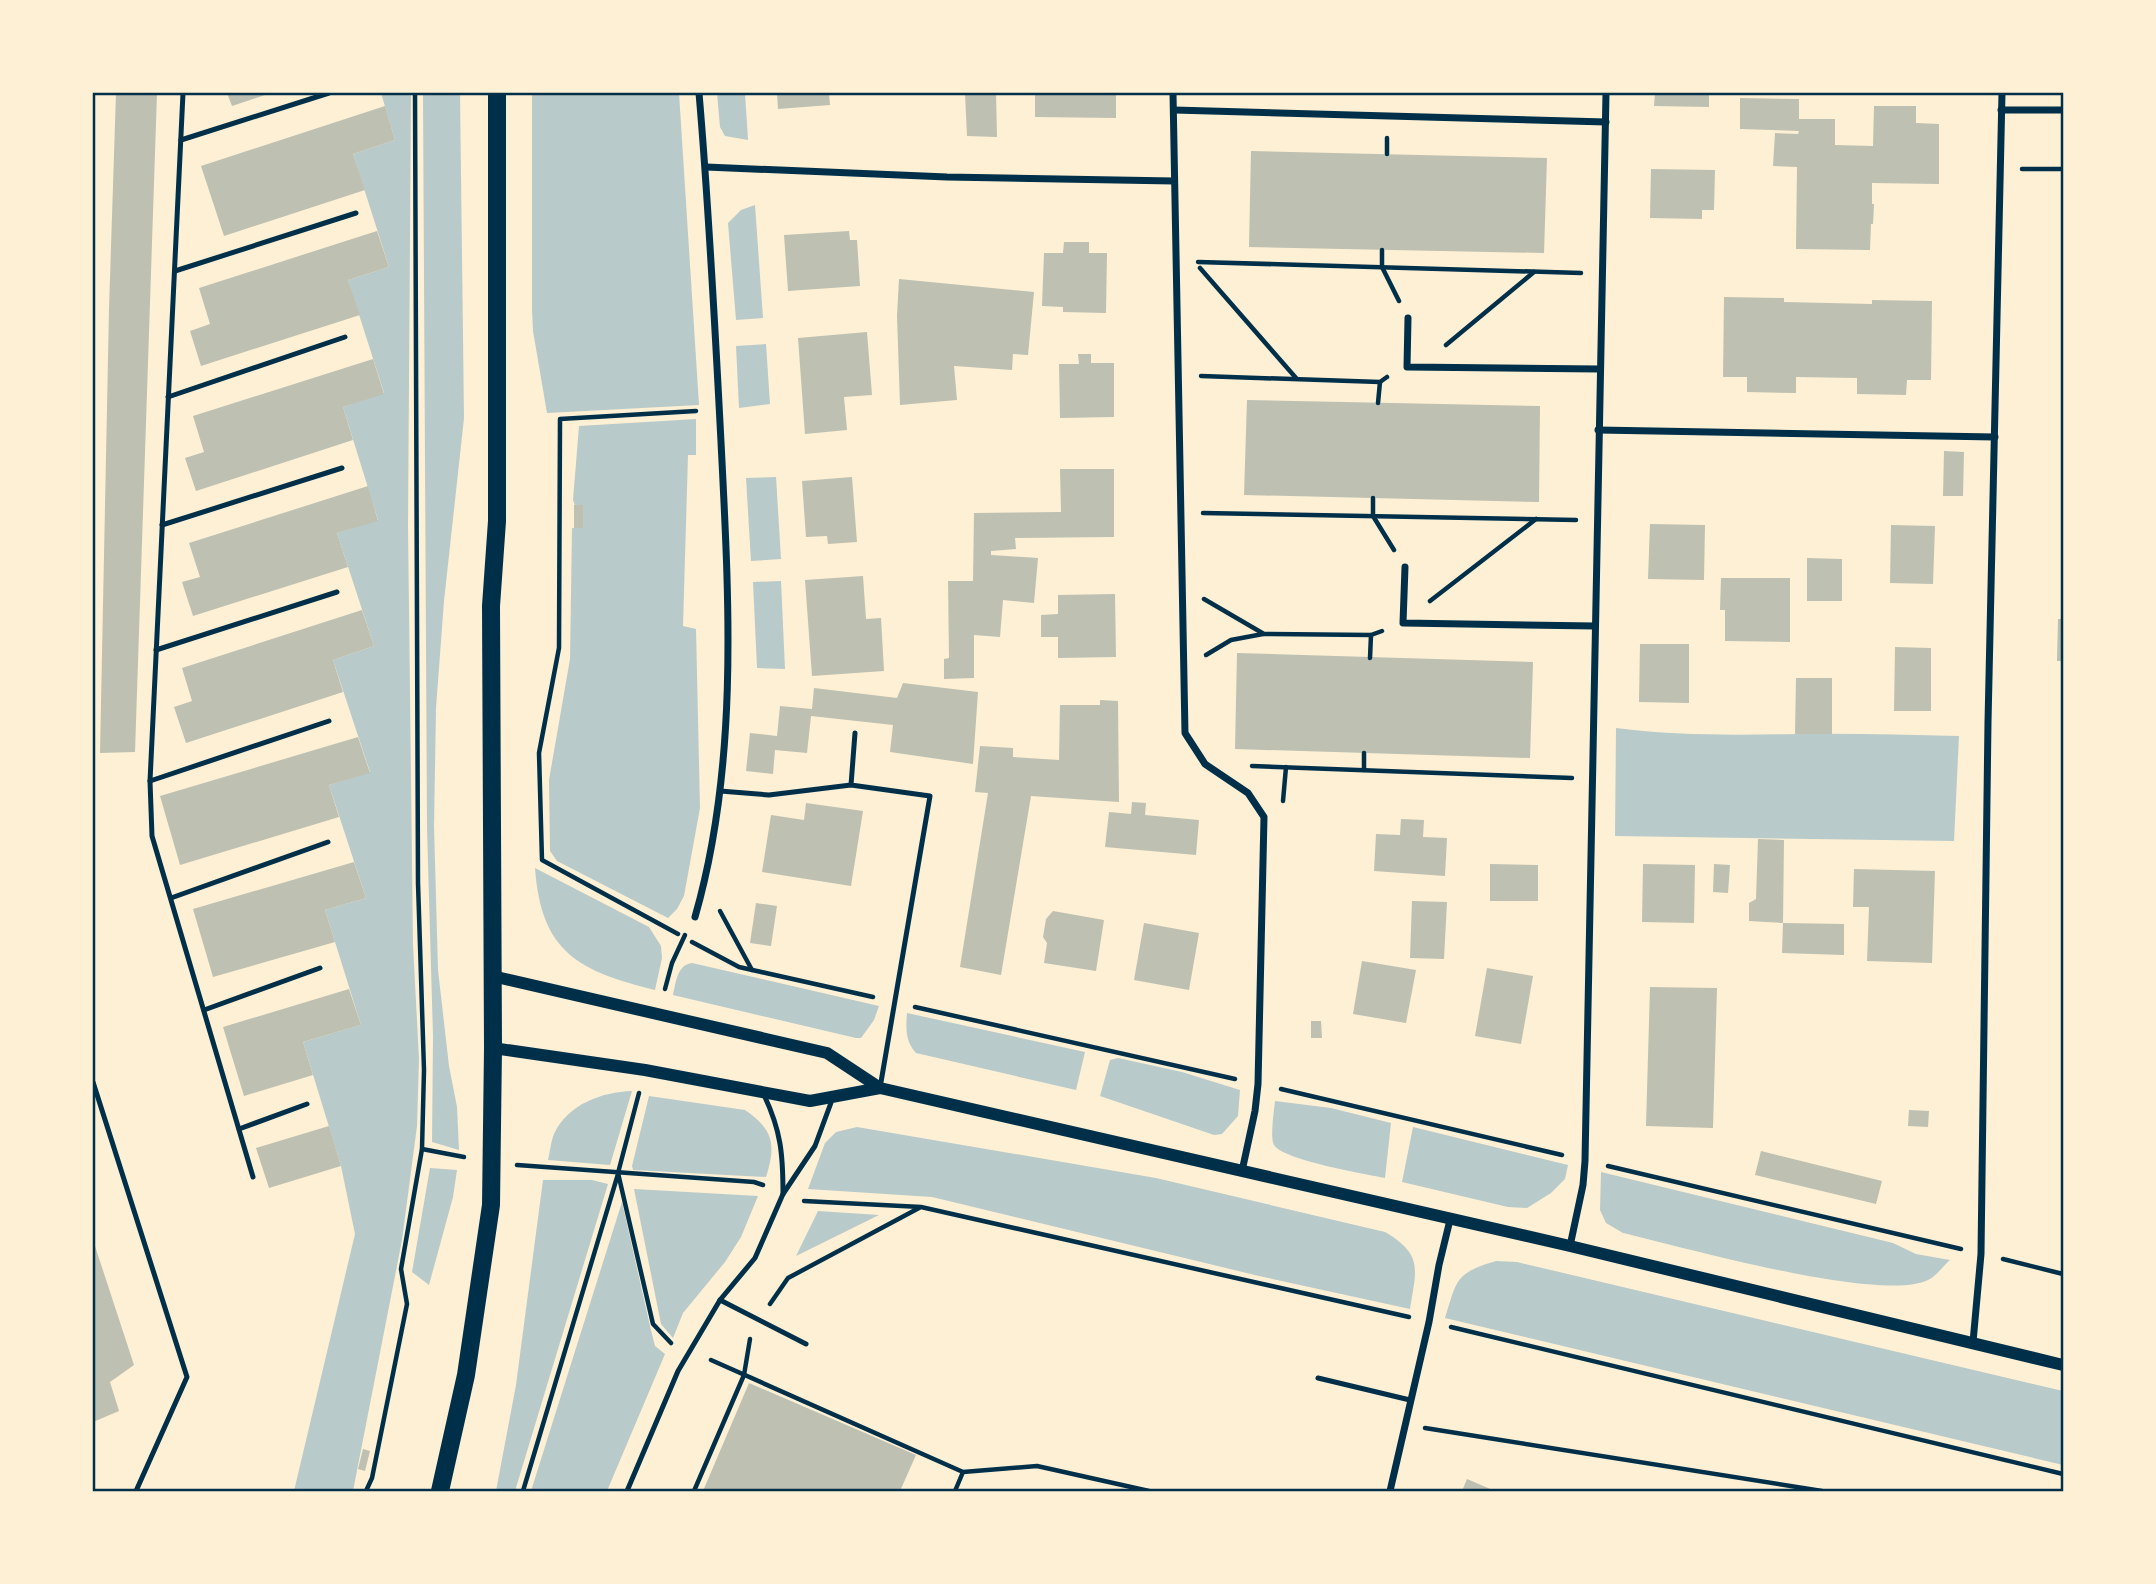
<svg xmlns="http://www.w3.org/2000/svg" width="2156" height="1584" font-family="Karla,sans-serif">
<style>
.green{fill:#b9caca}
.building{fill:#bec0b2}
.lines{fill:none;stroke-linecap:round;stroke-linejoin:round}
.path{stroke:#003049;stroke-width:4.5}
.service{stroke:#003049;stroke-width:5}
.minor{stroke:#003049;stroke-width:7}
.tertiary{stroke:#003049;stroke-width:12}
.primary{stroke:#003049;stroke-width:18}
.neatline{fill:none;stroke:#003049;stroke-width:2.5}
</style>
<rect width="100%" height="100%" fill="#fdf0d5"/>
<g class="green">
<path d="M381,93h30l-3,433 5,419 6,114 -2,67 -15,114 -49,251h-59l61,-257 -14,-68 -38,-124 58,-17 -36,-115 41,-12 -37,-113 41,-13 -37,-112 41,-14 -37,-113 41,-13 -35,-113 41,-14 -36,-113 41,-13 -36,-113 42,-14z"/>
<path d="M423,93h37l4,325 -20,183 -8,107 -2,118 4,144 11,96 8,41 2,43 -27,-8 1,-106 -6,-208z"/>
<path d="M532,93h147l20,312 -152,8 -14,-82 -1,-22z"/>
<path d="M717,93h28l3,47 -23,-4 -5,-9z"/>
<path d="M755,205l8,113 -27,2 -8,-97 13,-13z"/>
<path d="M766,344l4,60 -31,4 -3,-62z"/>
<path d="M696,419v36h-8l-5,171 13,3 4,179 -16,88 -7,13 -9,9 -111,-57 -7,-10 -1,-71 21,-121 2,-131h11l-10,-28 6,-74z"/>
<path d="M776,477l5,82 -30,2 -5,-83z"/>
<path d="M781,581l4,88 -28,-1 -4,-86z"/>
<path d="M1616,728c60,8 121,7 182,6 54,-1 107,1 161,2l-5,105 -339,-5z"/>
<path d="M535,868l114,59 12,19 1,12 -7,32c-76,-19 -114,-37 -120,-122z"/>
<path d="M692,963l187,43 -5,14 -13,18h-5l-183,-43c3,-13 4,-30 19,-32z"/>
<path d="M907,1013l178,39 -9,38 -160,-37c-11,-12 -10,-25 -9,-40z"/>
<path d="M1118,1058l64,14 58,18 -2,26 -16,18 -8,1 -114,-39 10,-36z"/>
<path d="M632,1091l-22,74 -62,-5c2,-8 3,-19 6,-26 14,-30 48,-42 78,-43z"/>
<path d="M649,1096l96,14c29,20 31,35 21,67l-133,-7 -1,-4z"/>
<path d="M1275,1101l56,7 60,15 -6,55c-20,-4 -102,-18 -111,-33 -4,-7 0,-34 1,-44z"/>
<path d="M857,1127l299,51 229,54c39,23 31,38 25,77l-151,-33 -327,-79 -124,-8 17,-46 11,-11z"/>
<path d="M1413,1127l155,38 -3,14 -14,14 -24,15 -19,-1 -106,-25z"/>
<path d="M430,1168l27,2 -4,27 -24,88 -17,-13z"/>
<path d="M1601,1172l292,71 23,11 34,6c-6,5 -13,15 -20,19 -44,26 -251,-33 -307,-46l-17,-10 -6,-13z"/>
<path d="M543,1180h49l16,4 -93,307h-19l20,-106z"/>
<path d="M634,1189l124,7 -17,41 -16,25 -42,51 -10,25 -12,-14z"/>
<path d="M622,1202l28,124 5,20 10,8 -58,137h-76z"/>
<path d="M818,1211l61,4 -83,41z"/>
<path d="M1496,1261l21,1 546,129v74l-618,-147c12,-38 10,-45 51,-57z"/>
</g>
<g class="building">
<path d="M116,93h41l-22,659 -35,1 9,-444z"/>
<path d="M227,93h44l-39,13z"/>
<path d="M777,93h52l1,12 -52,4z"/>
<path d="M965,93h31l1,44 -30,-1z"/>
<path d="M1035,93h81v25l-81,-1z"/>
<path d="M1655,93h54v14l-55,-1z"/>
<path d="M1740,98l59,1v20h36v26l38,1 1,-40h42v17l23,1v60l-67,-1v21h2l-1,20h-2l-1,26 -74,-1 1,-82 -24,-1 2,-33 23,1 1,-3 -59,-2z"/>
<path d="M385,106l10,34 -42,14 12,36 -141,46 -23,-70z"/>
<path d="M1251,151l296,7 -3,95 -295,-6z"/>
<path d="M1651,169l64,1 -1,40h-12v9l-52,-1z"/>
<path d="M377,231l12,36 -41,13 12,35 -159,51 -11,-35 20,-7 -11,-36z"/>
<path d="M849,231l1,9h7l3,46 -72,5 -4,-56z"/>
<path d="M1064,242h25v11h18l-1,60 -43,-1v-5l-21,-1 2,-53h19z"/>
<path d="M899,279l135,13 -6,63 -15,-1 -1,16 -58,-4 3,34 -57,5 -3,-89z"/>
<path d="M1724,297l60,1v4l88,2v-4l60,1 -1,79h-24l-1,15 -49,-1v-16l-61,-1v16l-49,-1v-15h-24z"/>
<path d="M867,332l5,63 -28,2 3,33 -42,4 -7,-96z"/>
<path d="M1078,354h13v9h23v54l-54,1 -1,-54h20z"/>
<path d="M373,359l11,35 -41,13 10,33 -157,51 -11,-33 19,-6 -11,-36z"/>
<path d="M1247,400l293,6 -1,96 -295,-7z"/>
<path d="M1944,451l20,1 -1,44h-20z"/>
<path d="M1060,469h54v68l-99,1 1,11 -25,2v4l47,3 -4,45 -31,-3 -3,37 -26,-2v43l-30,1v-20l5,-1 -1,-77h25l1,-68 87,-1z"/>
<path d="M852,477l5,65 -29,2 -1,-8 -21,1 -4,-56z"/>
<path d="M368,486l10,35 -41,12 11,34 -155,49 -11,-34 18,-5 -11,-34z"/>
<rect x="574" y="505" width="9" height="23"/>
<path d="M1650,524l55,1 -1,55 -56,-1z"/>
<path d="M1891,525l44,1 -2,58 -43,-1z"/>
<path d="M1807,558l35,1v42h-35z"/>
<path d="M863,576l3,43 15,-1 3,53 -72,5 -7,-96z"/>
<path d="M1721,578h69v64l-65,-1v-31h-5z"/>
<path d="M1115,594l1,63 -58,1v-21h-17v-22l17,-1v-19z"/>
<path d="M362,610l12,36 -41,14 10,32 -157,51 -12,-36 18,-6 -10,-33z"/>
<path d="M2058,619h5v42h-6z"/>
<path d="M1640,644h49v59l-50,-1z"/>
<path d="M1895,647l36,1v63h-37z"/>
<path d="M1237,653l296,9 -3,96 -295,-9z"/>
<path d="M1796,678h36v56h-37z"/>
<path d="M903,683l75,9 -5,72 -83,-12 3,-27 -82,-9 -4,37 -32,-3 -2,24 -27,-3 4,-38 27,3 3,-30 32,3 2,-21 83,10z"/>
<path d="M1100,700l18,1 1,101 -88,-6 -30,179 -41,-8 28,-174 -13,-1 5,-46 33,2v9l46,3 1,-55h40z"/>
<path d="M358,737l12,36 -41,12 10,32 -159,48 -20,-69z"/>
<path d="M1132,802l14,1 -1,12 54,5 -3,35 -91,-8 4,-35 22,2z"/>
<path d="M806,803l57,8 -12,75 -89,-14 9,-57 33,5z"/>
<path d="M1401,819l23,1 -1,17 24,1 -2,38 -71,-5 2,-37 24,1z"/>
<path d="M1758,839l26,1 -1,83 -34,-2v-18l7,-4z"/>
<path d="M354,862l12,36 -41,12 10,32 -122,35 -20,-68z"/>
<path d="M1490,864l48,1v36h-48z"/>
<path d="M1643,864l52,1 -1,58 -52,-1z"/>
<path d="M1714,864l16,1 -2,28 -15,-1z"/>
<path d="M1854,869l81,2 -3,92 -65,-2 2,-54h-16z"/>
<path d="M1412,901l35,1 -3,57 -34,-1z"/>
<path d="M756,903l21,3 -6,40 -21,-3z"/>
<path d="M1053,911l51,9 -8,51 -52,-8 3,-20 -4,-6 3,-18z"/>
<path d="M1144,923l55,10 -10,57 -55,-10z"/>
<path d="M1783,923l61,1v31l-62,-2z"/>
<path d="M1362,961l54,9 -10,53 -53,-9z"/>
<path d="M1487,968l46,8 -12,68 -46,-8z"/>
<path d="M1650,987l67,1 -4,140 -67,-2z"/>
<path d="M349,989l12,36 -58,17 10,33 -69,21 -21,-69z"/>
<path d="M1311,1021h10l1,17h-11z"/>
<path d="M1909,1110l20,1 -1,16 -20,-1z"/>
<path d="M329,1126l12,40 -72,22 -13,-40z"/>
<path d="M1761,1151l121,30 -6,23 -121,-29z"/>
<path d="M93,1240l41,125 -24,17 9,29 -26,11z"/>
<path d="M749,1383l167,72 -16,36h-197z"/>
<path d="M363,1449l7,2 -5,20 -7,-2z"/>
<path d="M1467,1479l28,12h-33z"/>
</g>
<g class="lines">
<g class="path">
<path d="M1387,154v-16"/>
<path d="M2022,169h41"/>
<path d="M1382,250v17l17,34"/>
<path d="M1198,262l383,11"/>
<path d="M1200,268l96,110"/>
<path d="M1446,345l88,-73"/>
<path d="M1201,376l179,6 7,-5"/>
<path d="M1378,403l2,-21"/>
<path d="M1373,498v18l21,34"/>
<path d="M1203,513l373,7"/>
<path d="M1204,599l60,35 107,1 11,-4"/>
<path d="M1430,601l106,-82"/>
<path d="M1206,655l25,-15 32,-6"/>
<path d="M1370,658l1,-23"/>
<path d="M1252,766l320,12"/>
<path d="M1364,770v-17"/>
<path d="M1283,801l3,-34"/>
<path d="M720,911l32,59"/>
<path d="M678,934l-136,-74 -3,-107 20,-105 1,-229 136,-8"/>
<path d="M692,942l47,25 134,30"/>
<path d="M665,989l7,-26 13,-28"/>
<path d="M915,1007l320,72"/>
<path d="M1281,1089l281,66"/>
<path d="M639,1093l-21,80 35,151 18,19"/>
<path d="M422,1149l42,8"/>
<path d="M517,1165l237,17 9,3"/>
<path d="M1608,1166l353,83"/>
<path d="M804,1201l117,6 488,110"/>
<path d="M2003,1259l60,15"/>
<path d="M770,1304l18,-26 131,-70"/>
<path d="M1451,1327l612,147"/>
<path d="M711,1360l252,112 74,-6 112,25"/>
<path d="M1425,1428l397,63"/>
<path d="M366,1491l6,-13 35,-174 -6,-35 21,-120 2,-79 -6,-187 -3,-790"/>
<path d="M523,1491l95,-317"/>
<path d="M694,1491l50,-116 6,-36"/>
<path d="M955,1491l8,-19"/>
</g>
<g class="service">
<path d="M183,93l-33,688 2,55 101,341"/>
<path d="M181,140l148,-47"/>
<path d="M175,271l181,-58"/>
<path d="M168,397l177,-60"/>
<path d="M162,525l180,-57"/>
<path d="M156,650l181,-58"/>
<path d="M855,733l-4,52 79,11 -50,292"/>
<path d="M150,781l179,-60"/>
<path d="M720,791l49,4 82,-10"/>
<path d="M171,898l157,-56"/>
<path d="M204,1010l116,-42"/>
<path d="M93,1082l94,295 -51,114"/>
<path d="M764,1095c17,36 19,59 19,99"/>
<path d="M239,1129l68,-25"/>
<path d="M720,1300l86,44"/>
<path d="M1318,1378l92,22"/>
<path d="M627,1491l51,-120 42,-71 35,-42 28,-64 32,-48 17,-46"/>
</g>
<g class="minor">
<path d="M1173,93l12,640 20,31 43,29 16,24 -6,267 -3,27 -13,60"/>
<path d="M1174,110l432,12"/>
<path d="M2001,110h62"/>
<path d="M706,167l241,10 227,4"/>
<path d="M1408,318l-1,49 192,2"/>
<path d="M1598,430l397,7"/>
<path d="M1405,567l-2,56 192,3"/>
<path d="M695,917c44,-153 34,-317 26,-475 -6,-116 -12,-233 -22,-349"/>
<path d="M1570,1246l13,-61 2,-24 21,-1068"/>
<path d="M1973,1342l8,-88 7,-532 14,-629"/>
<path d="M1390,1491l39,-169 10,-57 11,-45"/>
</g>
<g class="tertiary">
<path d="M492,976l335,77 53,35 690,158 493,119"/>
<path d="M493,1048l152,22 165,31 70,-13"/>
</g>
<path class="primary" d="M440,1491l26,-116 25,-170 2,-157 -2,-442 6,-85v-428"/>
</g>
<rect width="2156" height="1584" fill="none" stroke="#fdf0d5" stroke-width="189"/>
<rect x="94" y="94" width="1968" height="1396" class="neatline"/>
</svg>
